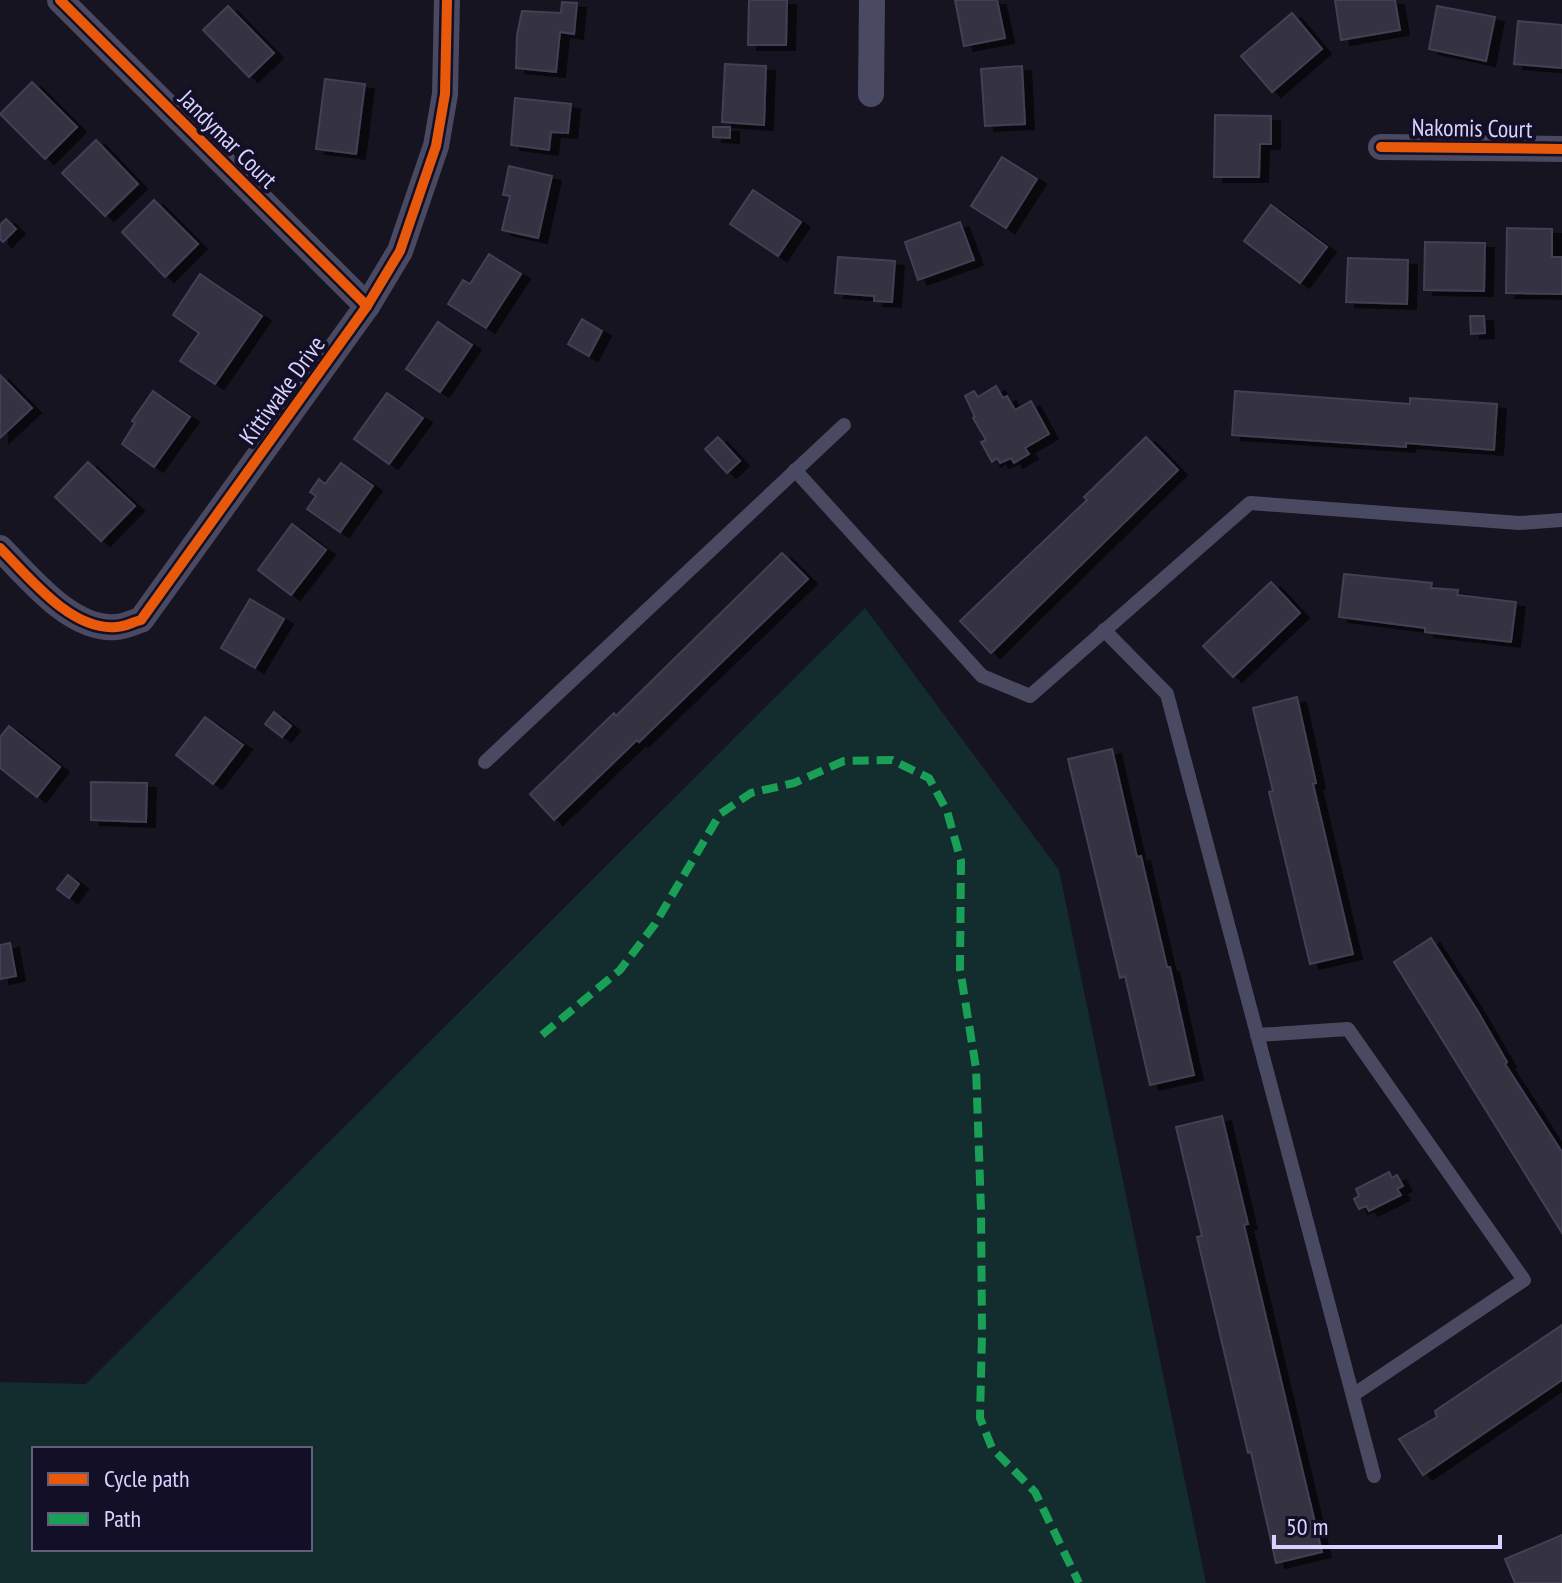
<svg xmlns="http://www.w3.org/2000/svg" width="1562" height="1583" font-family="'PT Sans Narrow',sans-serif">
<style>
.green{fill:#132c2d;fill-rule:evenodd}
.building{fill:#343243;stroke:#433f54;stroke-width:2;filter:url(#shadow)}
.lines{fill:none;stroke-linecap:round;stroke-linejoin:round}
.service{stroke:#4a4962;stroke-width:14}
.minor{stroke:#4a4962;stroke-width:26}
.quiet{stroke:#1a9f57;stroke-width:8;stroke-dasharray:16 8;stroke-linecap:butt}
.cycleway-casing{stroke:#130f26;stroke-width:15}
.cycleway{stroke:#e8590c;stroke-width:10}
.labels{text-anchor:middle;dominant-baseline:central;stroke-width:8;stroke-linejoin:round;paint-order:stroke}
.street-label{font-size:24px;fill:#d9d4ff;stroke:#130f26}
</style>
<defs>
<filter id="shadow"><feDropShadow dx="9" dy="5" stdDeviation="0" flood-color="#0009"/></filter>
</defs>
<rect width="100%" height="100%" fill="#161421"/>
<path class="green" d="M865,608l194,262 147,713h-1206v-201l86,2zM34,1449h276v100h-276z"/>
<g class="building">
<path d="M749,0h38l-1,45h-38z"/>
<path d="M955,0h42l8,38 -41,8z"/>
<path d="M1335,0h60l5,30 -59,10z"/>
<path d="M562,2l15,1 -3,31 -14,-2 -4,40 -40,-4 1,-33 5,-24 39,2z"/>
<path d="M228,6l46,47 -25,24 -46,-47z"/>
<path d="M1437,6l58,11 -9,44 -57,-12z"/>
<path d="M1292,13l30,36 -50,43 -31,-36z"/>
<path d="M1518,21l44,4v43l-48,-4z"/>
<path d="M725,64l41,2 -2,59 -42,-3z"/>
<path d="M1022,66l3,58 -40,2 -4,-57z"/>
<path d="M325,79l40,5 -9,70 -40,-5z"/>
<path d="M32,82l45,45 -32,32 -45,-45z"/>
<path d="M515,98l56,6 -3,29 -17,-1 -2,18 -38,-5z"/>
<path d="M1215,115l56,1v28h-11l-1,33h-45z"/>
<path d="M713,127h17v11l-17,-1z"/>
<path d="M96,140l42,44 -33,32 -43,-43z"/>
<path d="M1002,157l35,22 -31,49 -35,-22z"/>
<path d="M509,166l43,10 -14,62 -36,-8 8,-34 -7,-1z"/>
<path d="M753,190l48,32 -23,34 -48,-32z"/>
<path d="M154,200l44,44 -33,33 -43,-45z"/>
<path d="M1271,205l56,42 -27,36 -56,-42z"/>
<path d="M6,219l10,10 -13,13 -3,-3v-14z"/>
<path d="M960,222l14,38 -56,20 -13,-38z"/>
<path d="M1507,228l45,1v28h10v37l-56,-1z"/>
<path d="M1425,242l60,1 -1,48 -60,-1z"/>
<path d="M489,254l32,20 -35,54 -38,-24 15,-24 7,4z"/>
<path d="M838,257l57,4 -3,41 -18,-1v-5l-39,-3z"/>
<path d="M1348,258l60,2 -1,44 -61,-2z"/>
<path d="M200,274l62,42 -47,68 -35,-23 19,-28 -26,-18z"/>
<path d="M1470,316h14l1,17 -14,1z"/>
<path d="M582,319l20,12 -13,25 -21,-12z"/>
<path d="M438,322l34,23 -32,47 -34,-23z"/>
<path d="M0,375l32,33 -32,30z"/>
<path d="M996,386l7,12 4,-2 8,14 16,-9 18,33 -24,14 4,6 -15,9 -3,-5 -11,5 -3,-5 -5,4 -11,-20 5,-2 -13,-22 2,-1 -10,-21 9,-5 4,6z"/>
<path d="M153,391l37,26 -36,50 -32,-23 13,-21 -3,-2z"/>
<path d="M1235,391l175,13v-6l87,6 -3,46 -88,-7v4l-174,-12z"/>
<path d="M387,393l36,25 -34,46 -35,-25z"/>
<path d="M718,437l22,24 -13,12 -22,-24z"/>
<path d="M1146,437l32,33 -187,183 -31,-32 127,-121 -3,-3z"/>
<path d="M88,462l47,44 -34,35 -46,-44z"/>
<path d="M341,463l32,23 -33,46 -33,-23 9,-13 -6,-4 9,-13 6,5z"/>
<path d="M292,524l34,26 -35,45 -33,-25z"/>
<path d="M782,553l26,26 -169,163 -2,-2 -83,80 -24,-26 84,-81 2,3z"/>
<path d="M1344,574l88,9 -1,5 27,2 -1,5 59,7 -5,40 -86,-10v-4l-86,-11z"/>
<path d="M1271,582l29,31 -67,64 -30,-31z"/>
<path d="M250,599l34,20 -29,49 -34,-20z"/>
<path d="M1297,697l19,86 -3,1 40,170 -43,10 -41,-172 4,-1 -20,-83z"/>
<path d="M274,712l17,14 -9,11 -17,-13z"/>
<path d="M205,717l38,28 -30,39 -37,-29z"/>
<path d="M9,726l51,41 -23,30 -37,-29v-31z"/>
<path d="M1112,749l25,108 4,-1 26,111h3l24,108 -44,10 -25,-109 -5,2 -52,-219z"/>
<path d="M91,782l56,1 -1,39 -55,-2z"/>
<path d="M68,875l11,9 -10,14 -12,-9z"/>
<path d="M1431,938l46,72 30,52 -2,2 57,88v81l-168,-271z"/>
<path d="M10,943l6,33 -16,3v-34z"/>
<path d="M1222,1116l26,108 -4,1 78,327 -46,11 -25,-111 -3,1 -51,-216 5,-1 -26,-109z"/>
<path d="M1389,1172l3,6 5,-3 6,11 -6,3 4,6 -32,16 -3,-5 -7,3 -5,-10 5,-3 -3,-7z"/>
<path d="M1562,1325v55l-139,95 -24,-36 38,-22 -2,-6z"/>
<path d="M1562,1535v48h-47l-10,-24z"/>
</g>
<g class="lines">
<g class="service">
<path d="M795,470l187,206 48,20 220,-193 269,20 43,-3"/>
<path d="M1104,630l63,64 207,782"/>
<path d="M485,762l359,-337"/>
<path d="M1257,1035l91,-6 176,251 -171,115"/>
</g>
<g class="minor">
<path d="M60,0l307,306"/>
<path d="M871,94l1,-94"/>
<path d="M1381,147l181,2"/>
<path d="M0,548c29,29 71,83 116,79 8,0 17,-5 25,-7l226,-314 33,-55 36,-105 9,-52 2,-94"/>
</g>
<path class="quiet" d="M542,1035l78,-65 35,-46 65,-110 31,-21 43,-10 50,-22 48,-1 37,18 18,33 14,50 -1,108 16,99 5,142 1,124 -2,84 12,30 43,44 44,91"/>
<g class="cycleway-casing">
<g id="cycleway">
<path d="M60,0l307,306"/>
<path d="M1381,147l181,2"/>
<path d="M0,548c29,29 71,83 116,79 8,0 17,-5 25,-7l226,-314 33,-55 36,-105 9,-52 2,-94"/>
</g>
</g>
<use href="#cycleway" class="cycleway"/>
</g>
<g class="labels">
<g class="street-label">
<text transform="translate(1472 128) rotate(1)">Nakomis Court</text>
<text transform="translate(228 139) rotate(45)">Jandymar Court</text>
<text transform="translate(282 390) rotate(-54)">Kittiwake Drive</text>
</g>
</g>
<rect x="32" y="1447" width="280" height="104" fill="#130f26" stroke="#625e7d" stroke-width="2"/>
<rect x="48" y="1473" width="40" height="12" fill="#e8590c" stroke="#625e7d" stroke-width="2"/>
<text x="104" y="1487" font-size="24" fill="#d9d4ff">Cycle path</text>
<rect x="48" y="1513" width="40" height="12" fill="#1a9f57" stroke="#625e7d" stroke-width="2"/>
<text x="104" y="1527" font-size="24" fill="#d9d4ff">Path</text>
<path d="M1274 1535v12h226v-12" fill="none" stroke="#d9d4ff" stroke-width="4"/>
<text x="1286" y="1535" font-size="24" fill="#d9d4ff" stroke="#130f26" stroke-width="6" paint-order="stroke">50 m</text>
</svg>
